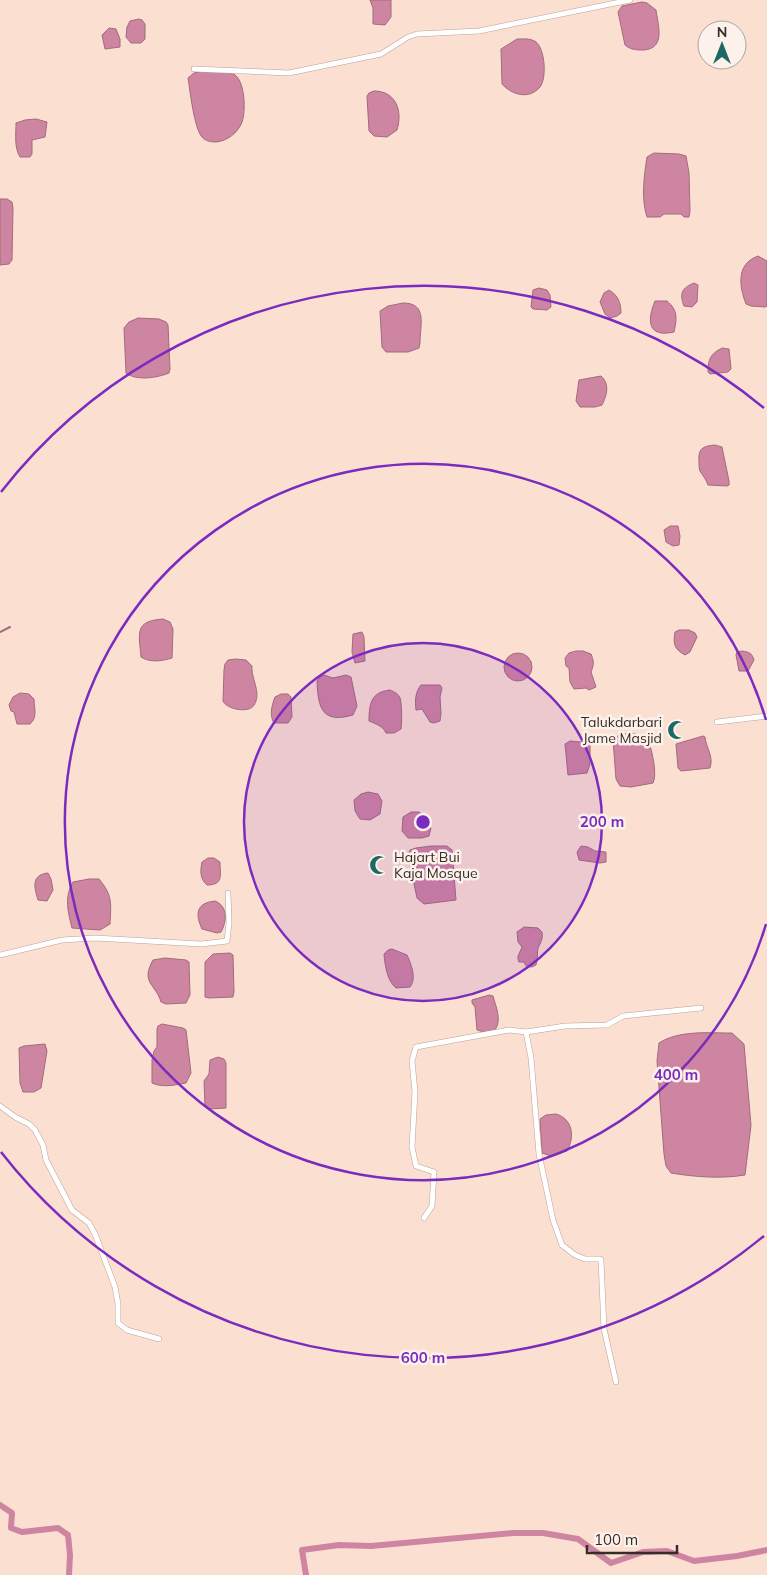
<svg xmlns="http://www.w3.org/2000/svg" width="767" height="1575" font-family="Mulish,sans-serif">
<style>
.water{fill:#ce85a2;stroke:#a16b7d}
.lines{fill:none;stroke-linecap:round;stroke-linejoin:round}
.stream{stroke:#a16b7d;stroke-width:2}
.canal{stroke:#ce85a2;stroke-width:6}
.minor-casing{stroke:#bba294;stroke-width:6}
.minor{stroke:#fff;stroke-width:5}
.ring{fill:none;stroke:#7b2cbf;stroke-width:2.5}
.labels{text-anchor:middle;dominant-baseline:central;stroke-width:5;stroke-linejoin:round;paint-order:stroke}
.poi-label{font-size:14px;fill:#372d28;stroke:#fcf1eb;text-anchor:end}
.centre{fill:#7b2cbf;stroke:#fcf1eb;stroke-width:2.5}
.ring-label{font-size:15px;text-anchor:middle;font-weight:bold;fill:#7b2cbf;stroke:#fcf1eb;stroke-width:5;stroke-linejoin:round;paint-order:stroke}
</style>
<rect width="100%" height="100%" fill="#fbe0d1"/>
<g class="water">
<path d="M370,0h21v17l-6,8 -12,-1v-16z"/>
<path d="M642,2l5,1 9,7c2,15 10,38 -12,40 -7,0 -13,0 -19,-5l-7,-33 4,-6z"/>
<path d="M139,19l3,1 3,4v15l-4,4h-10l-5,-6 1,-10 3,-6z"/>
<path d="M109,28l7,1 4,10v8l-15,2 -3,-14z"/>
<path d="M517,39c6,0 14,-1 19,3 9,7 11,36 4,45 -11,13 -28,8 -38,-3l-1,-35z"/>
<path d="M201,71c10,0 25,-1 34,4 10,7 11,37 7,47 -4,11 -15,19 -26,20 -5,0 -11,-1 -14,-5 -8,-9 -12,-47 -14,-59l6,-5z"/>
<path d="M374,91c22,0 29,20 23,39l-10,7 -13,-1 -5,-5 -2,-35 2,-3z"/>
<path d="M36,119l11,3 -2,15 -13,3v14l-2,3h-10c-6,-10 -4,-22 -4,-34l9,-3z"/>
<path d="M654,153l25,1 7,2 3,17 1,38 -1,6h-5l-3,-3h-17l-4,3h-13c-6,-18 -3,-41 0,-60z"/>
<path d="M0,199h7l5,3 1,6 -1,52 -3,4 -9,1z"/>
<path d="M758,256l9,5v45l-2,1 -14,-1 -5,-2c-7,-18 -10,-40 12,-48z"/>
<path d="M694,283l4,2 -1,17 -5,5 -8,-1c-5,-13 -2,-18 10,-23z"/>
<path d="M539,288l8,2 3,5 1,12 -4,3 -14,-1 -2,-2 2,-17z"/>
<path d="M609,290c9,5 12,13 12,23l-4,3 -7,2 -5,-4 -5,-12 4,-9z"/>
<path d="M655,301h12c11,9 10,18 7,31 -27,6 -27,-12 -19,-31z"/>
<path d="M403,303c25,0 17,22 17,40l-1,5 -11,4h-22l-4,-5 -2,-36 8,-5z"/>
<path d="M138,318l21,1 7,3 2,3 2,44 -1,4c-12,5 -33,8 -43,0l-2,-45 5,-6z"/>
<path d="M722,348l7,1 2,20 -3,3 -18,2 -2,-2c0,-12 2,-18 14,-24z"/>
<path d="M601,376c9,8 6,19 1,29l-7,2h-15l-4,-6 3,-21z"/>
<path d="M715,445l7,2 7,34v4l-2,1 -19,-1c-2,-6 -5,-9 -8,-14 -1,-2 -1,-7 -1,-9 -1,-13 3,-16 16,-17z"/>
<path d="M670,526h8l2,10 -1,9 -6,1 -7,-4 -2,-12z"/>
<path d="M163,619l7,3 3,7 -1,29c-10,3 -22,5 -31,-1 -2,-24 -7,-36 22,-38z"/>
<path d="M679,630h10l6,3 2,4 -7,15 -5,3c-11,-6 -12,-11 -10,-23z"/>
<path d="M362,632l2,5 1,24 -10,2 -3,-11 1,-18z"/>
<path d="M576,651h7l8,3c3,7 3,11 0,18l5,15 -7,3 -3,-2 -12,1 -4,-7 -1,-14 -3,-2 -1,-8 4,-5z"/>
<path d="M742,651c7,1 10,2 12,9l-6,11h-9l-3,-16 1,-3z"/>
<circle cx="518" cy="667" r="14"/>
<path d="M235,659l11,1 6,6c-1,13 10,27 2,39 -5,9 -28,4 -31,-4l1,-31 1,-6 3,-4z"/>
<path d="M324,675l9,3 13,-3 5,2 6,29 -4,9c-31,9 -35,-7 -36,-34l2,-3z"/>
<path d="M421,685h19l2,3 -2,9 1,16 -1,8 -6,2 -4,-1 -8,-13 -6,1c-1,-9 -1,-18 5,-25z"/>
<path d="M390,690c4,2 9,4 10,8 2,6 2,25 1,31l-7,4h-8c-3,-7 -10,-9 -17,-12 0,-17 2,-29 21,-31z"/>
<path d="M20,693l9,1 5,5c0,9 4,18 -4,25h-13l-3,-12 -3,-1 -2,-6 4,-8z"/>
<path d="M281,694h7l3,3 1,20 -4,6h-14c-5,-8 -2,-18 1,-26z"/>
<path d="M632,733l15,4c4,9 11,37 6,46l-22,4 -11,-1 -4,-7 -3,-39 6,-5z"/>
<path d="M703,736l2,1c1,11 9,19 5,31l-29,3 -3,-3 -2,-24z"/>
<path d="M570,741l20,2v21l-3,9 -19,2 -3,-31z"/>
<path d="M368,792l10,2 4,7 -2,13 -10,6 -10,-1 -5,-8 -1,-11 7,-6z"/>
<path d="M411,812h8l8,6v9l4,1 -2,8 -7,2h-14l-6,-7 1,-14z"/>
<path d="M431,846h16l5,4 4,50 -32,4 -7,-6 -9,-43 2,-5 6,-2z"/>
<path d="M581,846l7,1 7,4 11,1v10l-6,1 -21,-3 -2,-8z"/>
<path d="M208,858h6l6,4c0,13 4,23 -13,23 -7,-6 -7,-14 -5,-23z"/>
<path d="M48,873l3,6 2,11 -6,11 -9,-1c-4,-13 -7,-25 10,-27z"/>
<path d="M89,879h10c14,17 12,24 11,45l-10,6 -28,-2c-4,-16 -8,-31 1,-46z"/>
<path d="M215,901c13,5 12,20 6,31l-4,1 -15,-4c-7,-15 -6,-26 13,-28z"/>
<path d="M524,927l14,1 4,4c1,7 -1,10 -4,16 -1,5 0,11 -2,17l-4,2 -6,-1 -2,-4h-5c-3,-6 1,-9 3,-15l-4,-5 -1,-10z"/>
<path d="M392,949l15,6c4,9 10,23 3,32l-14,1c-9,-7 -11,-23 -12,-34l4,-4z"/>
<path d="M230,953l3,2 1,37 -1,5 -24,1 -4,-1v-35l8,-8z"/>
<path d="M165,958l21,2 3,2 1,33 -4,8 -20,1 -5,-2c-5,-18 -21,-19 -8,-42z"/>
<path d="M489,995l4,1c3,11 9,24 2,34l-11,2 -7,-2 -2,-23 -3,-4v-3z"/>
<path d="M162,1024l21,4 3,2 5,43 -5,10c-11,2 -23,5 -34,0v-23l2,-9 3,-4v-18l1,-3z"/>
<path d="M732,1033l12,11 7,81 -6,50c-24,4 -50,2 -74,-2l-5,-7 -2,-12 -7,-93 2,-18c20,-13 50,-10 73,-10z"/>
<path d="M45,1044l2,7 -6,37 -7,4h-11l-3,-9 -1,-35 5,-2z"/>
<path d="M218,1057l6,2 2,4v45l-17,1 -4,-2 -1,-26 5,-7 1,-14z"/>
<path d="M556,1114c17,5 19,23 11,37l-16,5 -9,-3 -2,-34 6,-4z"/>
</g>
<g class="lines">
<path class="stream" d="M0,632l10,-5"/>
<g class="canal">
<path d="M0,1505l12,8 -1,15 11,4 36,-4 10,7 2,20 -1,20"/>
<path d="M306,1575l-4,-25 37,-5 32,1 142,-13h30l35,6 33,24 32,-11 24,-1 27,10 43,-5 30,-6"/>
</g>
<g class="minor-casing">
<g id="minor">
<path d="M194,69l95,4 92,-19 27,-17 9,-3 62,-3 151,-31"/>
<path d="M717,722l50,-6"/>
<path d="M0,955l62,-15 33,-2 106,6 26,-3 2,-18 -1,-30"/>
<path d="M526,1032l5,26 8,96 14,66 9,25 13,10 10,4h15l1,1 3,69 12,53"/>
<path d="M0,1106l15,11 14,7 6,6 8,15 3,15 26,50 17,13 6,11 20,53 3,17v19l9,7 32,9"/>
<path d="M424,1218l8,-12 2,-34 -18,-6 -4,-19 3,-55 -3,-31 4,-14 93,-17 17,2 39,-6 42,-1 16,-9 78,-8"/>
</g>
</g>
<use href="#minor" class="minor"/>
</g>
<circle cx="423" cy="822" r="179" fill="#7b2cbf" fill-opacity=".12"/>
<g class="ring">
<circle cx="423" cy="822" r="179"/>
<path d="M766 924A358 358 0 1 1 766 720"/>
<path d="M764 1236A536 536 0 0 1 1 1152M1 492A536 536 0 0 1 764 408"/>
</g>
<defs>
<g id="mosque-bare" transform="scale(1.5)"><path d="M3.5-4.9A6 6 0 1 0 3.5 4.9A5 5 0 1 1 3.5-4.9Z" fill="#1c6865" stroke="#fcf1eb" stroke-width="2.5" paint-order="stroke"/></g>
</defs>
<g fill-rule="evenodd">
<use href="#mosque-bare" x="677" y="730"/>
<use href="#mosque-bare" x="379" y="865"/>
</g>
<g class="labels">
<g class="poi-label">
<text x="662" y="722">Talukdarbari<tspan x="662" dy="16">Jame Masjid</tspan></text>
<text x="394" y="857" text-anchor="start">Hajart Bui<tspan x="394" dy="16">Kaja Mosque</tspan></text>
</g>
</g>
<circle cx="423" cy="822" r="8" class="centre"/>
<g class="ring-label">
<text x="602" y="827">200 m</text>
<text x="676" y="1080">400 m</text>
<text x="423" y="1363">600 m</text>
</g>
<g transform="translate(722 45)"><circle r="24" fill="#fcf1eb" stroke="#ada39d"/>
<path d="M0-4L9 19L0 12L-9 19Z" fill="#1c6865"/>
<text y="-8" font-size="14" font-weight="bold" text-anchor="middle" fill="#372d28">N</text>
</g>
<path d="M587 1545v8h90v-8" fill="none" stroke="#372d28" stroke-width="2.5"/>
<text x="594" y="1545" font-size="15" fill="#372d28" stroke="#fcf1eb" stroke-width="4" paint-order="stroke">100 m</text>
</svg>
